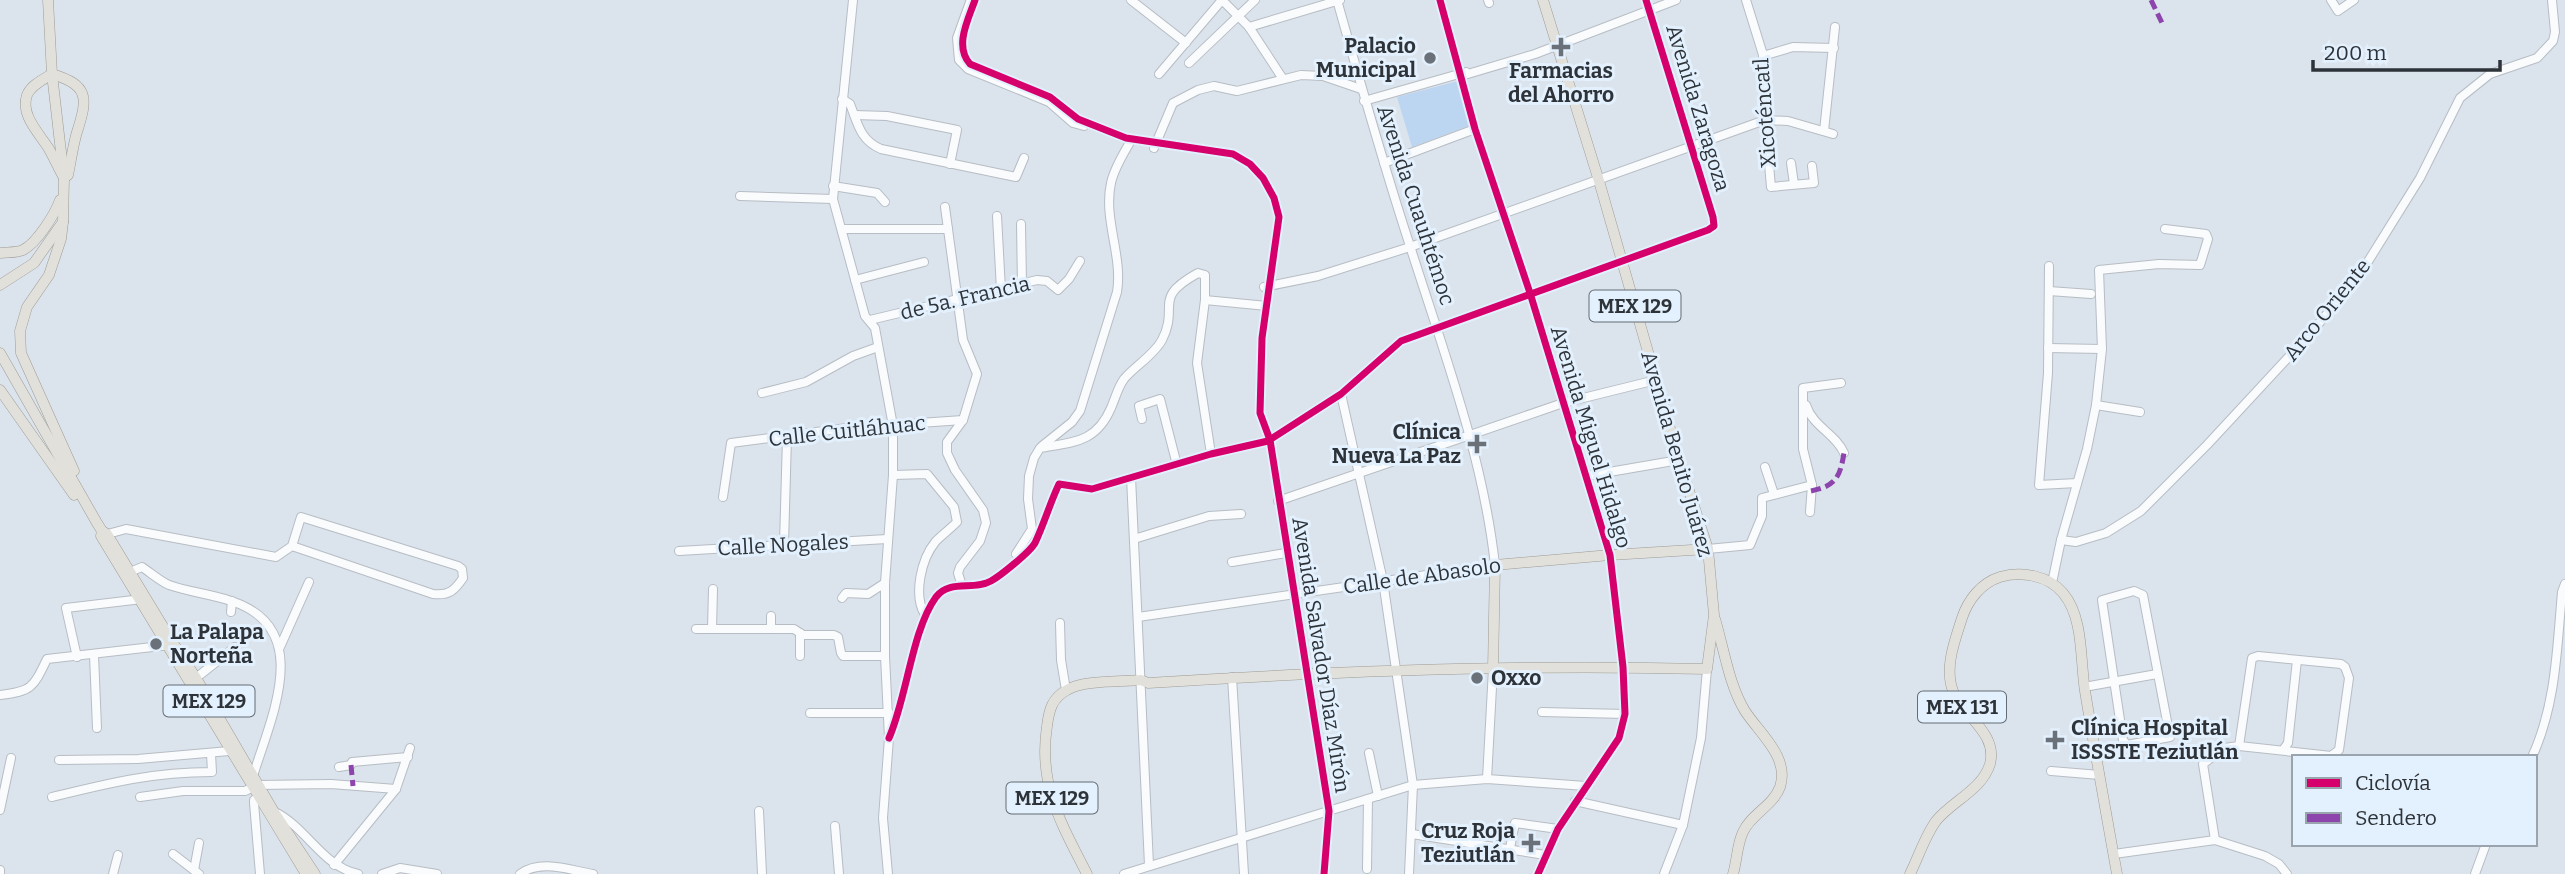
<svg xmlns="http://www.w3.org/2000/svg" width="2565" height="874" font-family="Bitter,serif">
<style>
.green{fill:#bcd6f2}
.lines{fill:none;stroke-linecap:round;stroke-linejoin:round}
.minor-casing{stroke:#b7bdc4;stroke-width:10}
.major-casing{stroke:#9d9c95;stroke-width:11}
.minor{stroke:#fafbfc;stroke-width:8}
.major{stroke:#e2e0da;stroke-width:10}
.quiet{stroke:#8e44ad;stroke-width:5;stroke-dasharray:10 5;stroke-linecap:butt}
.cycleway-casing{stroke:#e3f0fd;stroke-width:11}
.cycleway{stroke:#d6006c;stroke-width:7}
.poi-dot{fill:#6a7178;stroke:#e3f0fd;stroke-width:2.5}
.labels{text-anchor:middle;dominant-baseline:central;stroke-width:6;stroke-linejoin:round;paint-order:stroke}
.shield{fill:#e3f0fd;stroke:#646c74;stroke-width:2}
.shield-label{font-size:19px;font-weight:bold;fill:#2d3339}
.poi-label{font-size:21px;font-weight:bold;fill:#2d3339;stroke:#e3f0fd;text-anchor:end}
.street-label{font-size:21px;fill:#2d3339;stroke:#e3f0fd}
</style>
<rect width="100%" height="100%" fill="#dbe3ec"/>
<path class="green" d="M1458,81l13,44 -59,22 -15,-50z"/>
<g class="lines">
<g class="minor-casing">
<g id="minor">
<path d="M853,0l-20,199 32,117 10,12 18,98v49l-8,108v73l4,82 -6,80 5,56"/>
<path d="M975,0c-7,20 -21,46 -5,64l80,33 28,22 48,19 107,16 17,10 13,14 11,20 5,19 -17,121 -2,75 10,27 59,371 -5,63"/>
<path d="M1131,0l55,43"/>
<path d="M1440,0l35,129 55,164 80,262 13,112 2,47 -6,24 -61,91 -20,45"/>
<path d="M1488,0l1,3"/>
<path d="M1746,0l18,58 1,62 6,67 43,-4 -2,-17"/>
<path d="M2331,0l7,11 16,-11"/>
<path d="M970,2l-13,36 2,22 9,9 81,33 24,21 11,3"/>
<path d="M1249,27l91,-27"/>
<path d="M1763,56l30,-9 41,1"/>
<path d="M1189,63l66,-63"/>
<path d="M1159,74l63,-74 27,27 34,52"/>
<path d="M1461,76l74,-22 141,-54"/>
<path d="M842,99l8,5c8,20 10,36 31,45l135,28 8,-19"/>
<path d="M1364,101l102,-29"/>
<path d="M855,115l32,1 70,14 -7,34"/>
<path d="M1824,131l11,-104"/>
<path d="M1154,148l19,-45 25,-13 16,-4 23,5 64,-16 22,1 38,13"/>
<path d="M1384,163l91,-34"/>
<path d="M1791,163l3,21"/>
<path d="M833,186l44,7 8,9"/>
<path d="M740,196l93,3"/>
<path d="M945,207l18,133 14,34 -14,46 -16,22v11l8,17 28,40 3,13 -6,18 -20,26 -2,6 4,13"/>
<path d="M997,216l4,74"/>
<path d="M1021,224l1,61"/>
<path d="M842,229h106"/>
<path d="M2049,266l-1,107 -9,112 38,-2"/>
<path d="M855,280l69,-18"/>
<path d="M1264,287l54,-11 92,-29 355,-127 23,1 45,13"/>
<path d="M2049,291l42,3"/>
<path d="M1205,300l62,6"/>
<path d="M870,320l167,-40 10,1 11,9 11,-11 11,-18"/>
<path d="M2048,348l54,1"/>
<path d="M762,393l44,-11 47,-26 25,-9"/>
<path d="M1341,394l42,187 30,204 -4,89"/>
<path d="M1806,405c7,22 29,28 38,48"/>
<path d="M2096,405l44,7"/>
<path d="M1142,419l-3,-13 21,-7 17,66"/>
<path d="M1042,446l30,-24 8,-11 37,-119c6,-36 -14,-73 -6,-109 3,-14 11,-27 18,-39"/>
<path d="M1765,467l9,27"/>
<path d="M893,475l34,-1 27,33 3,15c-7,7 -15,13 -21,19 -15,18 -23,54 -11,74"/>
<path d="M1586,476l93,-16"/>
<path d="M1131,477l18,388"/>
<path d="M723,497l8,-54 116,-15 116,-8"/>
<path d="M1278,501l285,-98 93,-23"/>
<path d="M1810,512l2,-27 -9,-36v-61l38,-5"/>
<path d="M104,535l22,-6 150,28 16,-11 9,-29 157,49 4,3 1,9c-8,12 -14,18 -30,16l-141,-48"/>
<path d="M1134,539l75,-23 32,-2"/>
<path d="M2061,540l15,2 30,-9 35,-22 66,-66 102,-110 50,-59 61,-98 40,-80 30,-24 47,-16 16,-17 2,-9 -3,-32"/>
<path d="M784,544l3,-107"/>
<path d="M1708,549l42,-4 12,-29v-18l50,-13"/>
<path d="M679,551l208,-12"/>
<path d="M1016,554l16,-25 -4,-30 1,-23 5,-18 6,-10c33,-6 56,-5 71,-40 4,-9 7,-21 13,-29 11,-13 30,-24 38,-39 18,-35 -11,-41 36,-67l7,2v25l-8,63 14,91"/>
<path d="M1232,562l54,-9"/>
<path d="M130,572l12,-5c9,6 18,14 27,18 20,7 42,9 62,16 84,27 40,116 22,175"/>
<path d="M2052,583l9,-43 26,-91 9,-44 6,-56 -3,-79 60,-6 41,1 8,-26 -2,-5 -41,-5"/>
<path d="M2134,591l9,4 27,142 -43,8 -4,-5 -21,-140z"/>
<path d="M842,598l4,-5 22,1 17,-11"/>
<path d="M231,612l1,-11"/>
<path d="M1138,617l357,-52c-12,-109 -52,-215 -85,-319 -27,-82 -50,-164 -73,-246"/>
<path d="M1060,623l1,37 5,30"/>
<path d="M696,629h98l9,6h31l4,2 3,16 2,3h42"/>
<path d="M712,629l1,-40"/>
<path d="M771,629v-13"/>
<path d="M280,647l29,-65"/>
<path d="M94,655l3,73"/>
<path d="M800,656v-23"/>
<path d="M77,657l-11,-49 76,-9"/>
<path d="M1232,677l12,197"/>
<path d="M196,678l39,-31"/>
<path d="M2084,687l73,-13"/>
<path d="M0,695c32,-4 33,-7 47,-36l123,-14"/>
<path d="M1542,712l83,2"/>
<path d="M810,713h79"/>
<path d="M889,738c18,-41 23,-108 47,-141 14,-18 37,-6 55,-16 9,-5 39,-29 44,-38 9,-19 15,-40 24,-59l33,5 119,-35 57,-13 73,-47 60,-53 307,-111 6,-4 -1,-9 -67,-217"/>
<path d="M2283,750l5,-7 9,-83"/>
<path d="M1369,753l9,43"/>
<path d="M2532,757c24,-52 25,-109 30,-165l3,-8"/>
<path d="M59,760l79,-1 91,-8"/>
<path d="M339,767l12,-2 1,-3 56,-5"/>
<path d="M2051,771l49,4"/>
<path d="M1487,779l6,-110"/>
<path d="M52,797c57,-14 101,-25 160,-25l-1,-18"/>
<path d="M140,797l43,-6h62l13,-6 73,-1 65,5"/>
<path d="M1575,801l108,24"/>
<path d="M0,810l11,-52"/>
<path d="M759,811l3,63"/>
<path d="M275,812c32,16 47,54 83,62"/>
<path d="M835,826l4,48"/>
<path d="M1412,834l133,21"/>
<path d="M2215,840l-12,-76 21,-16 15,-2 92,10 8,-6 10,-72 -4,-11 -4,-3 -83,-8 -6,2 -13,88"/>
<path d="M1509,853l6,-30 43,6"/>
<path d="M173,854l26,20"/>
<path d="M2114,854l101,-14 50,16 14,8 8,10"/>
<path d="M334,865l62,-76 14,-41"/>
<path d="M1367,869l1,-70"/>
<path d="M0,870v4"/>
<path d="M194,870l5,-27"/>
<path d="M113,874l5,-19"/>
<path d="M260,874l-6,-71v-3l8,-6"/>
<path d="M382,874l18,-6 37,6"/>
<path d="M520,874c21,-15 49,-4 73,0"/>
<path d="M1124,874l289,-89 74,-6 99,7"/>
<path d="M1664,874l19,-49 18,-87 6,-69"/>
<path d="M2475,874l11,-30"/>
</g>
</g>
<g class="major-casing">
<g id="major">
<path d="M52,74c37,11 36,24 25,58 -4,13 -6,29 -9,43l-4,3c-5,-9 -10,-20 -15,-29 -10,-16 -29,-34 -22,-54 4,-10 17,-16 25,-21z"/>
<path d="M63,222l-2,17 -12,36 -22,32 -7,24 1,22 53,118"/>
<path d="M0,253c6,-1 17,0 23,-3 14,-7 32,-36 37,-50"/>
<path d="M0,285l34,-22 29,-41 1,-44 -12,-104 -4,-74"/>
<path d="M0,353l97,170 5,8 5,3 66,109 23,35 78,134 41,62"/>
<path d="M0,390l74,105"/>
<path d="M102,531l-1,5 205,338"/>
<path d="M1715,619c9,30 14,66 30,92 14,22 45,46 35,76 -7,19 -29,27 -37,45 -6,12 -6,29 -10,42"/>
<path d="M1493,669l2,-104 115,-10 98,-6"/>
<path d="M1087,874c-26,-51 -49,-89 -40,-148 2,-16 5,-28 20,-36 16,-10 54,-8 74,-10l7,3c186,-12 373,-19 559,-14l7,-54 -6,-66 -29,-89 -80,-279 -56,-181"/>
<path d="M1910,874c8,-16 15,-38 26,-53 16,-20 46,-31 54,-57 8,-31 -27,-48 -37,-73 -9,-23 2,-51 9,-73 6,-18 19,-35 38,-41 21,-6 48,-2 63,16 21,25 17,67 22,98 10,61 21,122 32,183"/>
</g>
</g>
<use href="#minor" class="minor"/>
<use href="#major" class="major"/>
<g class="quiet">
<path d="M2151,0l12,25"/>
<path d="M1811,491c25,-5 29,-14 33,-38"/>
<path d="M351,765l2,21"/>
</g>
<g class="cycleway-casing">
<g id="cycleway">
<path d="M975,0c-7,20 -21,46 -5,64l80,33 28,22 48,19 107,16 17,10 13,14 11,20 5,19 -17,121 -2,75 10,27 59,371 -5,63"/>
<path d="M1440,0l35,129 55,164 80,262 13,112 2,47 -6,24 -61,91 -20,45"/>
<path d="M889,738c18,-41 23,-108 47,-141 14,-18 37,-6 55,-16 9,-5 39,-29 44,-38 9,-19 15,-40 24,-59l33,5 119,-35 57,-13 73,-47 60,-53 307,-111 6,-4 -1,-9 -67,-217"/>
</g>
</g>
<use href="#cycleway" class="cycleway"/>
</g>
<g class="poi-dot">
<path d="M1557.5 36.5h7v7h7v7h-7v7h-7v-7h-7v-7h7z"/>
<circle cx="1430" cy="58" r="7"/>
<path d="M1473.5 433.5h7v7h7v7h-7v7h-7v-7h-7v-7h7z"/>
<circle cx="156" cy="644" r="7"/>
<circle cx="1477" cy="678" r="7"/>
<path d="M2051.5 729.5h7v7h7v7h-7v7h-7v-7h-7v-7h7z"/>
<path d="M1527.5 832.5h7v7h7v7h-7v7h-7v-7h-7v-7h7z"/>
</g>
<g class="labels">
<g class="shield">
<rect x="1589.5" y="290.5" width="91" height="31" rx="5"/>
<rect x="163.5" y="685.5" width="91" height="31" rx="5"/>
<rect x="1918" y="691.5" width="88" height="31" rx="5"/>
<rect x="1006.5" y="782.5" width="91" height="31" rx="5"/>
</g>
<g class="shield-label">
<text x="1635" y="306">MEX 129</text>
<text x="209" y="701">MEX 129</text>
<text x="1962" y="707">MEX 131</text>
<text x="1052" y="798">MEX 129</text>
</g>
<g class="poi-label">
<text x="1416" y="46">Palacio<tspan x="1416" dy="24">Municipal</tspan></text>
<text x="1561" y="71" text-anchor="middle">Farmacias<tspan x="1561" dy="24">del Ahorro</tspan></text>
<text x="1461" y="432">Clínica<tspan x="1461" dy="24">Nueva La Paz</tspan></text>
<text x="170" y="632" text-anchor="start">La Palapa<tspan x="170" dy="24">Norteña</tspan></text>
<text x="1491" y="678" text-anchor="start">Oxxo</text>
<text x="2071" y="728" text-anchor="start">Clínica Hospital<tspan x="2071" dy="24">ISSSTE Teziutlán</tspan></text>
<text x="1515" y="831">Cruz Roja<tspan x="1515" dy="24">Teziutlán</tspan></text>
</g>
<g class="street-label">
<text transform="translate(1698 108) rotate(73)">Avenida Zaragoza</text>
<text transform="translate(1765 113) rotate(-94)">Xicoténcatl</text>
<text transform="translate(1416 205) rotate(72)">Avenida Cuauhtémoc</text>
<text transform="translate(965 298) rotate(-13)">de 5a. Francia</text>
<text transform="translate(2327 310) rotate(-51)">Arco Oriente</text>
<text transform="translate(847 431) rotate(-6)">Calle Cuitláhuac</text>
<text transform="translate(1591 437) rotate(73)">Avenida Miguel Hidalgo</text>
<text transform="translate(1677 454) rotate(74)">Avenida Benito Juárez</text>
<text transform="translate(783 545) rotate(-3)">Calle Nogales</text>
<text transform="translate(1422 576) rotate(-8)">Calle de Abasolo</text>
<text transform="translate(1321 655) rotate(81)">Avenida Salvador Díaz Mirón</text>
</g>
</g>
<rect x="2292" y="755" width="245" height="91" fill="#e3f0fd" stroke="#9aa4af" stroke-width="2"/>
<rect x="2306" y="778" width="35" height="10" fill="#d6006c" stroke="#9aa4af" stroke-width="2"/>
<text x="2355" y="790" font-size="21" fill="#2d3339">Ciclovía</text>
<rect x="2306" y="813" width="35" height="10" fill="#8e44ad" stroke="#9aa4af" stroke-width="2"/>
<text x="2355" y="825" font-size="21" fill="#2d3339">Sendero</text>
<path d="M2313 60v10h187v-10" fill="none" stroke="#2d3339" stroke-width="3.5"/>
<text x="2324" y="60" font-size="21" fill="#2d3339" stroke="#e3f0fd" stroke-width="5" paint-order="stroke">200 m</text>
</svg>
